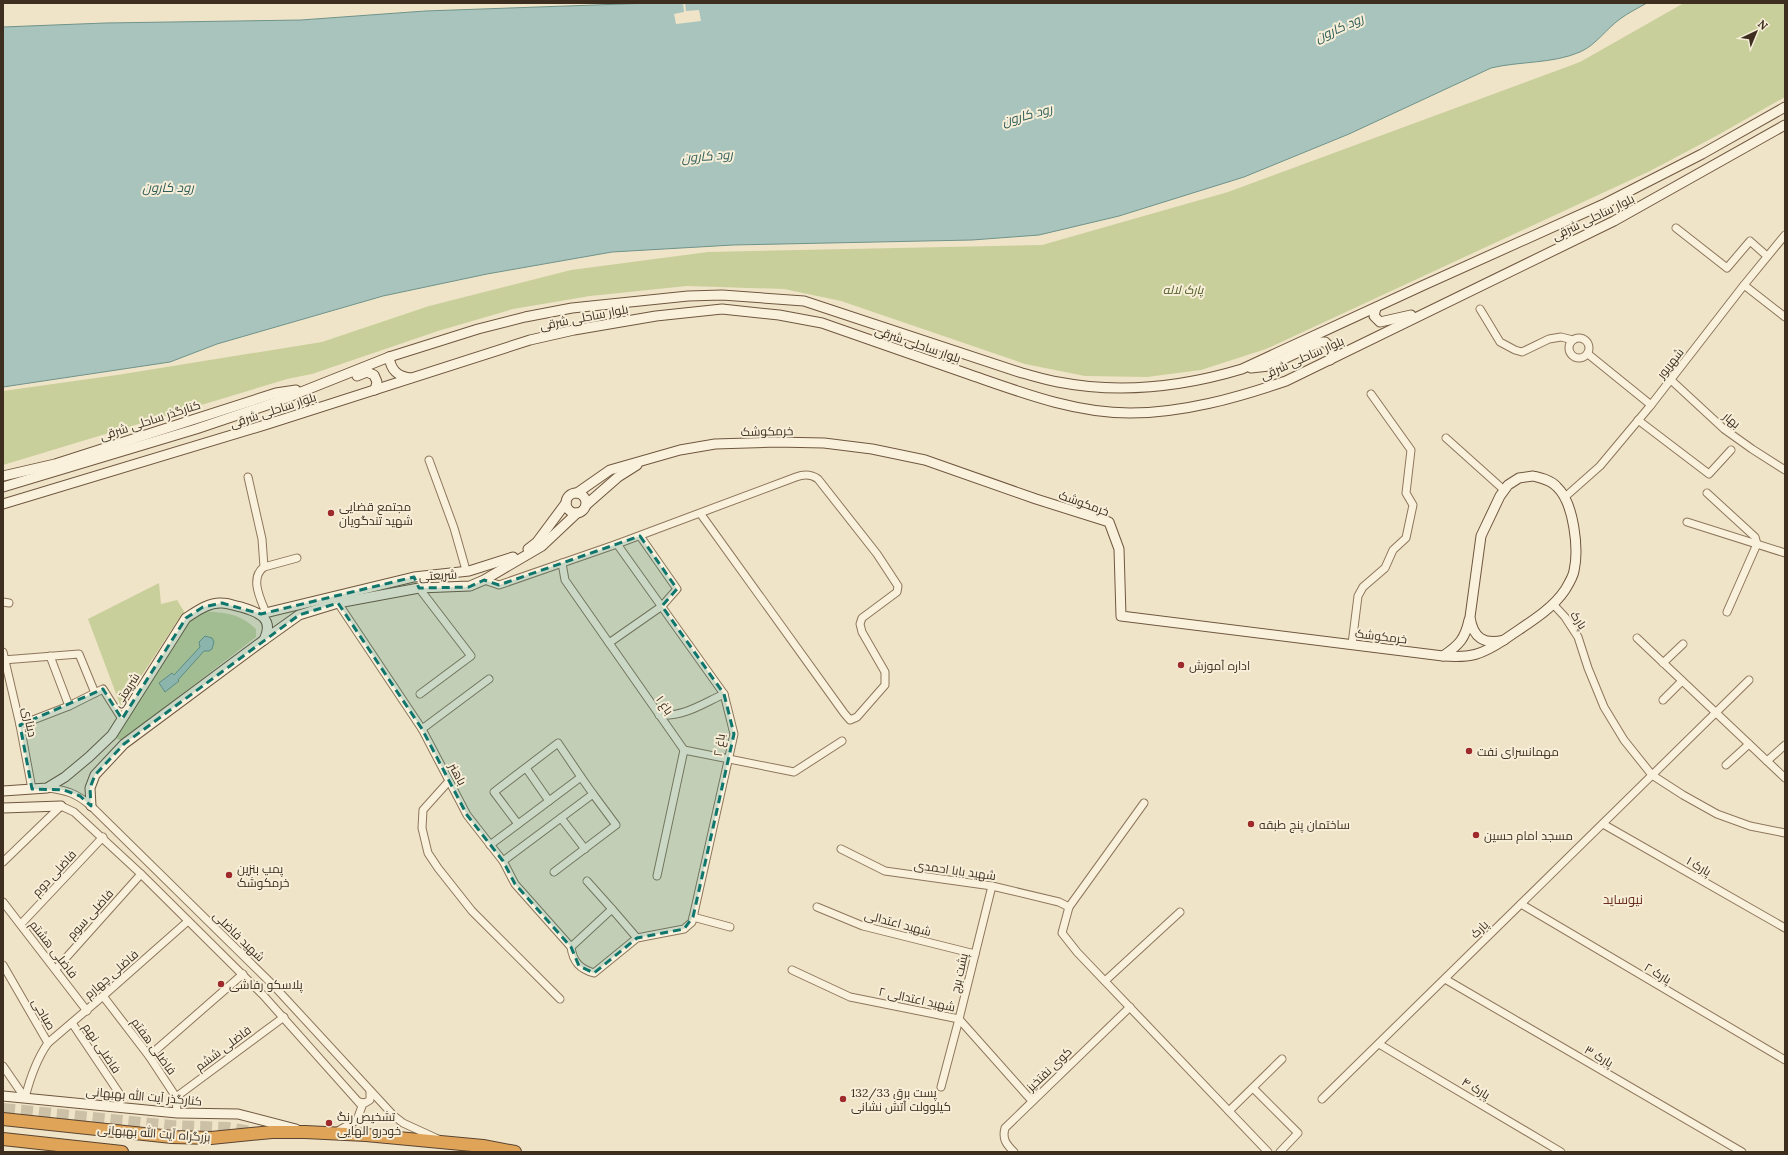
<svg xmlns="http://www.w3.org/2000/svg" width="1788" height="1155" font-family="Lora,Cairo,serif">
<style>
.green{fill:#c9cf9b}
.water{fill:#a9c4bc;stroke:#6f938a}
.pier{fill:#f0e4c8}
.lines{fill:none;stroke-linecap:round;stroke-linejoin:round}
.highway-tunnel{stroke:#ccc0a6;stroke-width:12;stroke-dasharray:12 6;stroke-linecap:butt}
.street-casing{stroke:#8d765c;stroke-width:9}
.secondary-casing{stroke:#6f573f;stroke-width:11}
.highway-casing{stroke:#5b4430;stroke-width:14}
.street{stroke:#faf1dc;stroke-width:7}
.secondary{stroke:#faf1dc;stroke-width:9}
.highway{stroke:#e0a458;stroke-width:12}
.marked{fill:#0f766e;fill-opacity:0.2;stroke:#0f766e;stroke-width:3;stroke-dasharray:8 5;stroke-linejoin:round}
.poi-dot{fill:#9e2a2b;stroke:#f7eed8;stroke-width:1.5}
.labels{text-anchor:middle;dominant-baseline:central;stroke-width:4;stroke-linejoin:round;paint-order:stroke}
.street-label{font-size:12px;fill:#3d2e20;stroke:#f7eed8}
.park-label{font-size:12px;font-style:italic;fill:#4d5a26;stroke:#f7eed8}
.poi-label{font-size:12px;fill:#3d2e20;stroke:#f7eed8;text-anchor:start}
.water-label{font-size:13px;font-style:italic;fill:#2f5d5a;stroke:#f7eed8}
.neighbourhood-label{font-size:13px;fill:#6b2e1e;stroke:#f7eed8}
</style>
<rect width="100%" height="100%" fill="#f0e4c8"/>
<g class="green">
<path d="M1684,3h101v94l-67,38 -68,36 -384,178 -65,21 -54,7 -62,-1 -60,-12 -184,-63 -57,-12 -97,-3 -97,10 -77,13 -75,22 -126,43 -25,5 -284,86v-74l114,-16 205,-33 107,-36 142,-36 137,-18 334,-7 186,-53 352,-130z"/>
<path d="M159,583l2,21 16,-4 8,13 -7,7 -57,87 -33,-88z"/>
<path d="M204,611c22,2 35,2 52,18v8l-135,104 -6,-4 73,-115z"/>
</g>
<g class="water">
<path d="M651,3h996c-9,5 -19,10 -27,16 -14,10 -24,26 -40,33 -28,12 -60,9 -89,16l-142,66 -105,43 -125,39 -80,19 -67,5 -239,5 -121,7 -125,22 -104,22 -166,48 -47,18 -167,25v-360l102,-4 196,-3 124,-9z"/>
<path d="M205,636l7,2 2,4 -2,7 -3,2h-5l-26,29 1,1 -14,11 -6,-9 13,-10 2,2 26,-28 -1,-5z"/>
</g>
<path class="pier" d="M683,3h2l1,8 13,-1 2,11 -25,3 -2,-10 10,-2z"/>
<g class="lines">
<path class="highway-tunnel" d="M3,1109l168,17 56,2 24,4"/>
<g class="street-casing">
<g id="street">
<path d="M1676,228l51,40 23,-27 17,15"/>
<path d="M1744,285l41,32"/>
<path d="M1480,309l20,33 15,8 7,2 27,-13 12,-2 12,3"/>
<circle cx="1579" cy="348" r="10"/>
<path d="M1588,354l63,51"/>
<path d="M1671,380l53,49 28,20 33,21"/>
<path d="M1638,420l71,54 22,-24"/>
<path d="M1446,438l58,52"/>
<path d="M429,460l25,68 12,42"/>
<path d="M248,477l14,62 2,28c-15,11 -3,33 2,46"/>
<path d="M1707,493l48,44 2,7 -30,68"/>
<path d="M1565,497l35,-31 51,-61 93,-120 41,-50"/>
<path d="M1687,522l98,31"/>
<path d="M617,544l107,150 10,40 -42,188 -8,7 -47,9 -43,35c-14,-4 -21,-11 -23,-26l41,-38 25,29"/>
<path d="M562,563l3,17 119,170 -27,126"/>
<path d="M264,567l33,-9"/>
<path d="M484,580l15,5 118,-41 179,-67c8,-3 15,-3 22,2l59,75 21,32 -1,6 -35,26 -2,6 2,8 23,40v13l-28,32 -7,3 -6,-7 -144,-200"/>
<path d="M419,588l52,68 -51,38"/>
<path d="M3,602l6,1"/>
<path d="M338,603l84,126 45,86 36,46 12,23 56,63"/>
<path d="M1553,604l12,13 13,20 10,31 16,39 20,33 28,35 31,20 34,19 33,12 35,7"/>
<path d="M1637,638l148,140"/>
<path d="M609,643l53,-37 15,-17 -37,-53"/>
<path d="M1352,644l6,-48 5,-9 22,-19 8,-18 13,-12 7,-33 -7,-12 5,-43 -40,-56"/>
<path d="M3,652l17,73 12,64"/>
<path d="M50,656l19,50"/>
<path d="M3,660l76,-6 16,39"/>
<path d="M1663,663l20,-19"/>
<path d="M1663,700l19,-19"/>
<path d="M659,715c25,2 43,-11 65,-21"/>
<path d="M20,725l49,-19 34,-17 19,30"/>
<path d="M422,729l67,-50"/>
<path d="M684,750l110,22 48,-31"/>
<path d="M1767,761l18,-16"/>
<path d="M1726,765l23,-21"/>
<path d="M526,768l23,33"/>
<path d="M449,781l-26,29 -1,18 6,25 10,15 34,43 88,88"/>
<path d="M47,788c19,2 29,5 44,18l182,179 121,131 9,7 35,16"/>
<path d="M1144,803l-75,104 -7,26 15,19 191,200"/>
<path d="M561,818l24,31"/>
<path d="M518,824l-24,-32 64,-49 23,34"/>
<path d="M1603,824l182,104"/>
<path d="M490,845l91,-68 12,17 -90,67"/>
<path d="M841,849l44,22 107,15 67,16 10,5"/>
<path d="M3,862l58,-56 13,6 67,62 122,121 99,111 -5,14 -21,12"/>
<path d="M554,872l62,-47 -23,-31"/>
<path d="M587,881l25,28"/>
<path d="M3,902l84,109"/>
<path d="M1521,904l264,156"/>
<path d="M817,907l46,19 112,28"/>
<path d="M693,917l37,10"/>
<path d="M21,924l82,-87"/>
<path d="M3,965l45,78c-12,17 -18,35 -23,55"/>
<path d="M56,969l85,-95"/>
<path d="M792,970l58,27 109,22 73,82"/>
<path d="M1445,979l297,173"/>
<path d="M1105,981l75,-69"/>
<path d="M103,996l46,60 27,41 1,16"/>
<path d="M72,1023l47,70 1,14"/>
<path d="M48,1043l55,-47 85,-75"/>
<path d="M1379,1044l182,108"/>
<path d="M149,1056l94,-82"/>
<path d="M3,1066l22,32"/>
<path d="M941,1087l18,-68 33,-133"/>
<path d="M1253,1088l45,45 -18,19"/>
<path d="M176,1097l108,-80"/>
<path d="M1322,1099l427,-419"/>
<path d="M359,1102l6,1 5,-3v-9"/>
<path d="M1229,1111l53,-52"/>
<path d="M1014,1152c-8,-8 -12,-13 -9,-24l125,-121"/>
</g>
</g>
<g class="secondary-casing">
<g id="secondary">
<path d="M1376,308l-2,8 6,6 31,-7"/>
<path d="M389,357c2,13 8,19 21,21"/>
<path d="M1251,368l18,-2 51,-24h5l6,6 1,8 -2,4"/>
<path d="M357,376l10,-4 7,3 3,7 -2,8"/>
<path d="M3,476l52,-12 221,-71 20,-3"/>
<path d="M1533,476c8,2 18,4 24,11 17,16 22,62 17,84 -1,6 -6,14 -9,19 -14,21 -40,35 -61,50 -20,5 -31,-2 -34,-23l11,-81 19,-40 8,-11 11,-7z"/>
<path d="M3,487l193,-58 80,-27 113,-45 89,-28 47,-12 47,-9 116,-12 34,-1 82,6 218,72c12,3 24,7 36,9 62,12 124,5 184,-13l182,-84 182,-82 96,-49 83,-47"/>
<path d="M577,493l33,-23 70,-20 35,-6 61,-2 48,1 48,6 53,11 111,39 73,23 10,27 2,67 322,40c28,2 38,-1 61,-16"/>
<circle cx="576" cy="503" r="10"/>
<path d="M3,504l265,-80 262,-84 44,-10 82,-14 66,-7 57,6 43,8c49,17 97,34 146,51 52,18 106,39 162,39 53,0 106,-15 156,-32l328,-160 171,-96"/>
<path d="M586,505l32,-28 19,-12"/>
<path d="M528,549l9,-7 29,-39"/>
<path d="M261,614l153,-37 55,-6 44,-14"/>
<path d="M264,640l35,-25 39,-12 81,-15 51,-2 14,-6 58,-34 35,-33"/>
<path d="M1443,656c16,-11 22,-17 26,-36"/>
<path d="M3,791l44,-3 18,-11 24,-20 23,-22 74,-117c11,-7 23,-16 36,-15 6,0 13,3 19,4 17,5 34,11 23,33l-140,104 -29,31 -5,13 1,18"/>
<path d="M3,808l58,-2"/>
<path d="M3,1096l174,17 61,1 58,15"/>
</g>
</g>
<g class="highway-casing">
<g id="highway">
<path d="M3,1119l169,18 39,1 61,-6h33l61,3 117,11 32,6"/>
<path d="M3,1139l119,13"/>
</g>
</g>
<use href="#street" class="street"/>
<use href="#secondary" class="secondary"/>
<use href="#highway" class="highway"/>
</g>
<path class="marked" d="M640,536l37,53 -15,17 62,88 10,40 -41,183 -9,12 -47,9 -43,35 -15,-7 -8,-19 -56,-63 -12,-23 -36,-46 -45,-86 -84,-126 -39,12 -175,129 -29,31 -5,13 1,18 -11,-10 -16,-6 -32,-1 -12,-64 83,-36 19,30 64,-101 17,-11 19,-4 39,11 153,-37 5,11 50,-1 15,-7 15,5z"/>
<g class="poi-dot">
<circle cx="331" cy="513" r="4"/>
<circle cx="1181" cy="665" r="4"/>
<circle cx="1469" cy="751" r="4"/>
<circle cx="1251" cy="824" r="4"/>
<circle cx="1476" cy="835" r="4"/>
<circle cx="229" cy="875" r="4"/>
<circle cx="221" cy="984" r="4"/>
<circle cx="843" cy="1099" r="4"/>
<circle cx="329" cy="1123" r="4"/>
</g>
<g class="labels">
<g class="street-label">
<text transform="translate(1593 217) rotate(-26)">بلوار ساحلی شرقی</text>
<text transform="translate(584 317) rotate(-11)">بلوار ساحلی شرقی</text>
<text transform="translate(918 344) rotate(19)">بلوار ساحلی شرقی</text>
<text transform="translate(1302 358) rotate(-24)">بلوار ساحلی شرقی</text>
<text transform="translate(1670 363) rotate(-52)">شهریور</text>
<text transform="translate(273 410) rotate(-18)">بلوار ساحلی شرقی</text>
<text transform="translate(150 420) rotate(-18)">کنارگذر ساحلی شرقی</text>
<text transform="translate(1732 420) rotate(40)">بهار</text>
<text transform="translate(767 431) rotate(-1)">خرمکوشک</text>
<text transform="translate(1084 503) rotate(20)">خرمکوشک</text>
<text transform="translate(438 575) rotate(-3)">شریعتی</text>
<text transform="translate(1579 620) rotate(56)">پارک</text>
<text transform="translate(1381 636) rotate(7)">خرمکوشک</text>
<text transform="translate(126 690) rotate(-58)">شریعتی</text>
<text transform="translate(665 705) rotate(55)">باغ ۱</text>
<text transform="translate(30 722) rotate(78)">دیناری</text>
<text transform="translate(719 745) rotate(-82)">باغ ۲</text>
<text transform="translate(458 774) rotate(62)">باهنر</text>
<text transform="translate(1699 866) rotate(30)">پارک ۱</text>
<text transform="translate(955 870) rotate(8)">شهید بابا احمدی</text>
<text transform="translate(54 873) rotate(-47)">فاضلی دوم</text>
<text transform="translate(90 914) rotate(-48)">فاضلی سوم</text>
<text transform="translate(898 923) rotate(15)">شهید اعتدالی</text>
<text transform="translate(1479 929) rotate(-45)">پارک</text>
<text transform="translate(239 936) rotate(44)">شهید فاضلی</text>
<text transform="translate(54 949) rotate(52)">فاضلی هشتم</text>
<text transform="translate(959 973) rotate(-77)">پشت برج</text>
<text transform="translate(1658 973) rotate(31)">پارک ۲</text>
<text transform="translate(111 974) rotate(-41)">فاضلی چهارم</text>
<text transform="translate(917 999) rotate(12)">شهید اعتدالی ۲</text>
<text transform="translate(44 1014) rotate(60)">صباحی</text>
<text transform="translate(154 1046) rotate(54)">فاضلی هفتم</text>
<text transform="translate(102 1048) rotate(56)">فاضلی نهم</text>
<text transform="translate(223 1048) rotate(-37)">فاضلی ششم</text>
<text transform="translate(1599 1056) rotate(30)">پارک ۳</text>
<text transform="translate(1049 1069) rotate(-44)">کوی نفتخیز</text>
<text transform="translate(1476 1088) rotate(31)">پارک ۴</text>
<text transform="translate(144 1096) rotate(5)">کنارگذر آیت الله بهبهانی</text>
<text transform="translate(154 1133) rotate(4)">بزرگراه آیت الله بهبهانی</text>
</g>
<g class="park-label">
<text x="1183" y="289">پارک لاله</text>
</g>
<g class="poi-label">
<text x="339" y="506">مجتمع قضایی<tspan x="339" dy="14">شهید تندگویان</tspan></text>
<text x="1189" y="665">اداره آموزش</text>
<text x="1477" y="751">مهمانسرای نفت</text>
<text x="1259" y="824">ساختمان پنج طبقه</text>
<text x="1484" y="835">مسجد امام حسین</text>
<text x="237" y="868">پمپ بنزین<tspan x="237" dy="14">خرمکوشک</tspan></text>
<text x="229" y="984">پلاسکو رفاشی</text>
<text x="851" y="1092">پست برق 132/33<tspan x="851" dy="14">کیلوولت آتش نشانی</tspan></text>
<text x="337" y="1116">تشخیص رنگ<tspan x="337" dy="14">خودرو الهایی</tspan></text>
</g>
<g class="water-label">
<text transform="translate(1339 28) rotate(-24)">رود کارون</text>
<text transform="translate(1027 115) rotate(-15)">رود کارون</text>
<text transform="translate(707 156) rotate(-4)">رود کارون</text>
<text x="168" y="187">رود کارون</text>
</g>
<g class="neighbourhood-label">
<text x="1623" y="899">نیوساید</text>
</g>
</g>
<rect width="1788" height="1155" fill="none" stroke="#3d2e20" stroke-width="8"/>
<g transform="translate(1756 32) rotate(44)" stroke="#f7eed8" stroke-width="3" paint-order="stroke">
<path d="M0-3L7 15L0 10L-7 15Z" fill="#3d2e20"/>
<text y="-6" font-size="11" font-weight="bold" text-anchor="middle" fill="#3d2e20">N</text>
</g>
</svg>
